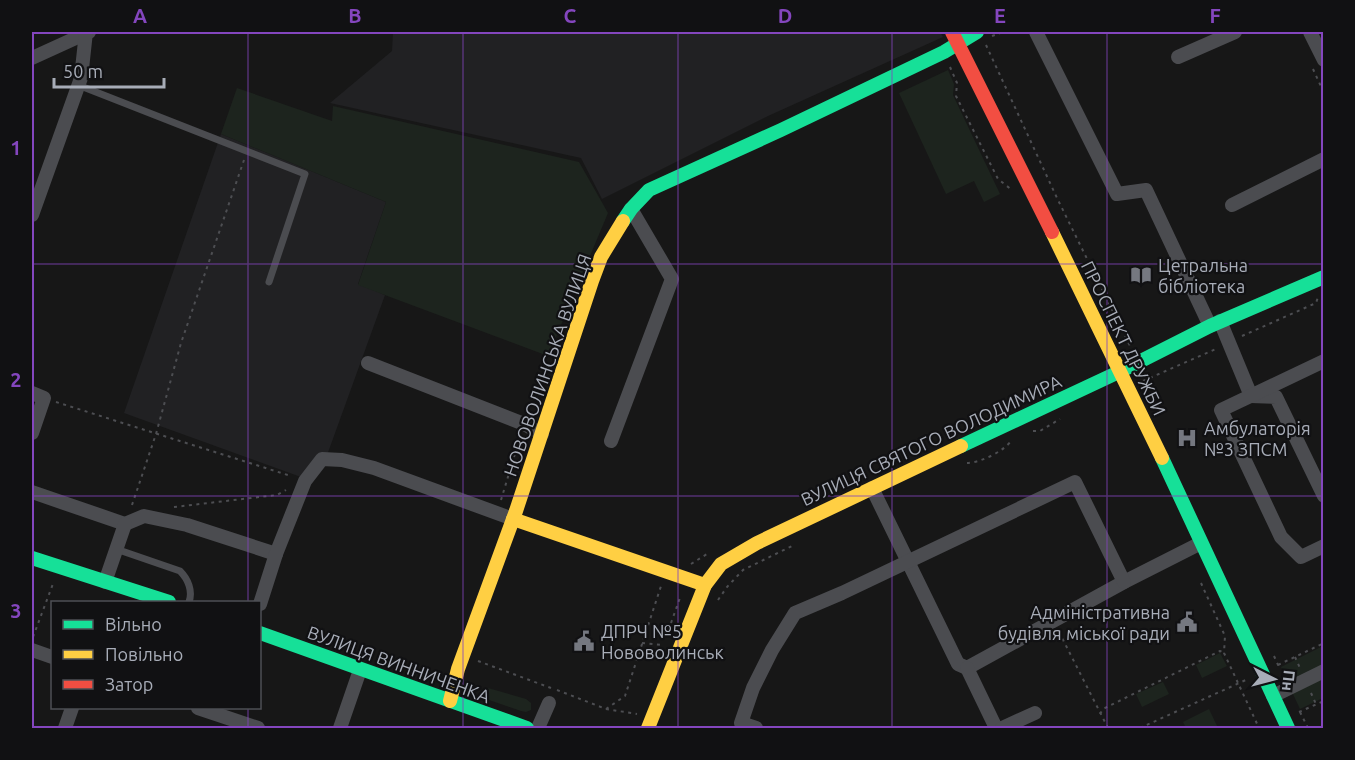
<svg xmlns="http://www.w3.org/2000/svg" width="1355" height="760" font-family="Ubuntu,sans-serif">
<style>
.built{fill:#212123}
.green{fill:#1d241e}
.lines{fill:none;stroke-linecap:round;stroke-linejoin:round}
.path{stroke:#4d4e52;stroke-width:2;stroke-dasharray:3 4.5;stroke-linecap:butt}
.lane{stroke:#4b4c50;stroke-width:7}
.street{stroke:#4b4c50;stroke-width:14}
.fast{stroke:#16e098;stroke-width:14}
.slow{stroke:#ffcf43;stroke-width:14}
.jam{stroke:#f24e42;stroke-width:14}
.grid{fill:none;stroke:#8446be;stroke-width:1.5;stroke-opacity:0.55}
.labels{text-anchor:middle;dominant-baseline:central;stroke-width:4.5;stroke-linejoin:round;paint-order:stroke}
.poi-label{font-size:18px;fill:#a8adb8;stroke:#111113;text-anchor:start}
.street-label{font-size:18px;fill:#a8adb8;stroke:#111113}
.neatline{fill:none;stroke:#8446be;stroke-width:2}
.grid-label{font-size:20px;text-anchor:middle;font-weight:bold;fill:#8446be}
</style>
<rect width="100%" height="100%" fill="#171717"/>
<g class="built">
<path d="M393,32h547l3,5 -175,79 -166,83 -21,-41 -251,-55 62,-52z"/>
<path d="M221,134l165,68 -28,82 27,11 -59,163 -25,19 -177,-64z"/>
</g>
<g class="green">
<path d="M948,70l6,14 -1,11 47,99 -16,8 -10,-21 -28,13 -47,-101z"/>
<path d="M237,88l95,33 1,-15 246,56 29,51 -60,143 -190,-71 28,-83 -165,-68z"/>
<path d="M1323,646v22l-34,17 -8,-18z"/>
<path d="M1220,653l7,13 -25,12 -6,-13z"/>
<path d="M1323,676v22l-23,11 -8,-17z"/>
<path d="M1163,682l6,12 -27,13 -6,-13z"/>
<path d="M488,688l38,11 5,4v7l-5,2 -5,-1 -32,-11 -4,-5z"/>
<path d="M1209,709l9,19h-32l-3,-6z"/>
</g>
<g class="lines">
<g class="path">
<path d="M992,36l11,-4"/>
<path d="M986,45l71,153 74,150"/>
<path d="M950,67l7,16 -1,13 42,83 14,11"/>
<path d="M1313,69l11,24"/>
<path d="M1242,336l74,-33 2,-6"/>
<path d="M1143,381l75,-33"/>
<path d="M56,402l235,74"/>
<path d="M1033,431h7l20,-12"/>
<path d="M967,463c13,0 37,-12 44,-22"/>
<path d="M501,500l19,-63"/>
<path d="M132,505l24,-71 25,-91 63,-183"/>
<path d="M174,507l103,-12 9,-5"/>
<path d="M691,564l16,-10"/>
<path d="M1201,583l24,53 -1,17 35,75"/>
<path d="M718,600l9,-13 16,-17 49,-24"/>
<path d="M671,623l10,-28"/>
<path d="M1059,632l49,96"/>
<path d="M33,637l21,-56"/>
<path d="M642,643l21,2"/>
<path d="M1274,656l5,11"/>
<path d="M1295,657l5,11"/>
<path d="M478,661l73,27"/>
<path d="M1278,665l46,-22"/>
<path d="M557,690l49,19 31,5"/>
<path d="M1311,693l5,11"/>
<path d="M606,709l19,-13 36,-110"/>
<path d="M1299,712l25,-11"/>
<path d="M1300,712l8,16"/>
<path d="M1100,714l3,-5 117,-58 4,2"/>
<path d="M1140,728l108,-49"/>
</g>
<g class="lane">
<path d="M78,85l227,89 -36,108"/>
<path d="M116,549l64,22c8,8 13,20 9,31"/>
</g>
<g class="street">
<path d="M1036,32l81,162 29,-4 64,136"/>
<path d="M1310,32l14,28"/>
<path d="M1178,57l57,-25"/>
<path d="M32,58l57,-26"/>
<path d="M1232,205l92,-46"/>
<path d="M32,215l49,-137 5,-46"/>
<path d="M1220,321l31,75 25,1 48,99"/>
<path d="M1324,361l-103,49 60,127 20,20 23,-11"/>
<path d="M368,363l156,61 18,10"/>
<path d="M32,393l12,5 -12,35"/>
<path d="M611,441l61,-162 -41,-70"/>
<path d="M872,488l86,176 9,4 157,-86 77,-39"/>
<path d="M32,492l93,32 19,-8 43,9 89,29"/>
<path d="M105,582l20,-58"/>
<path d="M260,604l16,-50 29,-73 17,-22 20,1 32,8 139,51"/>
<path d="M32,650l20,7"/>
<path d="M967,668l29,60"/>
<path d="M1273,696l51,-25"/>
<path d="M198,708l60,20"/>
<path d="M65,728l7,-20"/>
<path d="M340,728l20,-58"/>
<path d="M538,728l11,-25"/>
<path d="M756,728l-15,-5 12,-35 19,-38 23,-37 47,-20 233,-111 49,100"/>
<path d="M1002,728l33,-15"/>
</g>
<g class="fast">
<path d="M623,221l8,-12 18,-19 132,-60 163,-78 33,-20"/>
<path d="M961,446l160,-75 89,-45 114,-49"/>
<path d="M1162,458l126,270"/>
<path d="M32,558l137,44"/>
<path d="M260,633l267,95"/>
</g>
<g class="slow">
<path d="M1052,232l110,226"/>
<path d="M513,519l192,66"/>
<path d="M450,701l8,-32 58,-158 76,-230 9,-24 22,-36"/>
<path d="M648,728l57,-143 16,-21 36,-21 204,-97"/>
</g>
<path class="jam" d="M952,32l100,200"/>
</g>
<path class="grid" d="M248,32v570M463,32v696M678,32v696M892,32v696M1107,32v696M32,264h1292M32,496h1292M248,708v20"/>
<defs>
<g id="library-bare" transform="scale(1.62)"><path d="M-6-4Q-3-5.5-.7-3.5V5Q-3 3-6 4ZM6-4Q3-5.5 .7-3.5V5Q3 3 6 4Z" fill="#757880" stroke="#111113" stroke-width="2.5" paint-order="stroke"/></g>
<g id="hospital-bare" transform="scale(1.62)"><path d="M-5-5h3v3.5h4V-5h3V5h-3V1.5h-4V5h-3Z" fill="#757880" stroke="#111113" stroke-width="2.5" paint-order="stroke"/></g>
<g id="civic-bare" transform="scale(1.62)"><path d="M-.6-6.5H3V-4.5H.6V-3L4-1V1h2V6H-6V1h2V-1L-.6-3ZM-1.2 2.5V6h2.4V2.5Z" fill="#757880" stroke="#111113" stroke-width="2.5" paint-order="stroke"/></g>
</defs>
<g fill-rule="evenodd">
<use href="#library-bare" x="1141" y="275"/>
<use href="#hospital-bare" x="1187" y="438"/>
<use href="#civic-bare" x="1187" y="622"/>
<use href="#civic-bare" x="584" y="641"/>
</g>
<g class="labels">
<g class="poi-label">
<text x="1158" y="265">Цетральна<tspan x="1158" dy="21">бібліотека</tspan></text>
<text x="1204" y="428">Амбулаторія<tspan x="1204" dy="21">№3 ЗПСМ</tspan></text>
<text x="1170" y="612" text-anchor="end">Адміністративна<tspan x="1170" dy="21">будівля міської ради</tspan></text>
<text x="601" y="631">ДПРЧ №5<tspan x="601" dy="21">Нововолинськ</tspan></text>
</g>
<g class="street-label">
<text transform="translate(1124 338) rotate(64)">ПРОСПЕКТ ДРУЖБИ</text>
<text transform="translate(547 365) rotate(-71)">НОВОВОЛИНСЬКА ВУЛИЦЯ</text>
<text transform="translate(931 440) rotate(-25)">ВУЛИЦЯ СВЯТОГО ВОЛОДИМИРА</text>
<text transform="translate(399 664) rotate(20)">ВУЛИЦЯ ВИННИЧЕНКА</text>
</g>
</g>
<rect width="1355" height="760" fill="none" stroke="#111113" stroke-width="66"/>
<rect x="51" y="601" width="210" height="108" fill="#111113" stroke="#4d4f55" stroke-width="1.5"/>
<rect x="63" y="620" width="30" height="9" fill="#16e098" stroke="#4d4f55" stroke-width="1.5"/>
<text x="105" y="631" font-size="18" fill="#a8adb8">Вільно</text>
<rect x="63" y="650" width="30" height="9" fill="#ffcf43" stroke="#4d4f55" stroke-width="1.5"/>
<text x="105" y="661" font-size="18" fill="#a8adb8">Повільно</text>
<rect x="63" y="680" width="30" height="9" fill="#f24e42" stroke="#4d4f55" stroke-width="1.5"/>
<text x="105" y="691" font-size="18" fill="#a8adb8">Затор</text>
<g transform="translate(1274 679) rotate(96)" stroke="#111113" stroke-width="4.5" paint-order="stroke">
<path d="M0-4.5L10 22L0 15L-10 22Z" fill="#a8adb8"/>
<text y="-9" font-size="16" font-weight="bold" text-anchor="middle" fill="#a8adb8">Пн</text>
</g>
<path d="M54 78v9h110v-9" fill="none" stroke="#a8adb8" stroke-width="3"/>
<text x="63" y="78" font-size="18" fill="#a8adb8" stroke="#111113" stroke-width="4.5" paint-order="stroke">50 m</text>
<rect x="33" y="33" width="1289" height="694" class="neatline"/>
<g class="grid-label">
<text x="140" y="23">A</text>
<text x="355" y="23">B</text>
<text x="570" y="23">C</text>
<text x="785" y="23">D</text>
<text x="1000" y="23">E</text>
<text x="1215" y="23">F</text>
<text x="16" y="155">1</text>
<text x="16" y="387">2</text>
<text x="16" y="618">3</text>
</g>
</svg>
